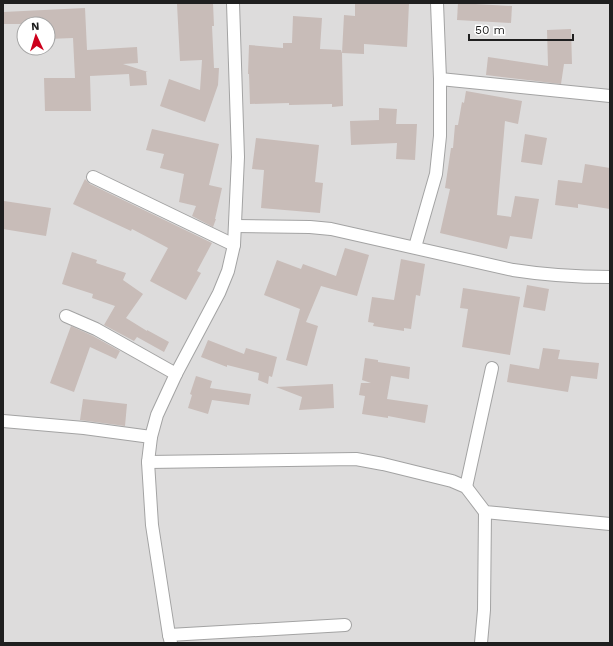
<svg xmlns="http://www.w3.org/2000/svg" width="613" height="646" font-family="'Work Sans',sans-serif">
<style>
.residential{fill:#dddcdc;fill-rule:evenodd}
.building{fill:#c8bcb8}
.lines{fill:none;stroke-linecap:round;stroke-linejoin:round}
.minor-casing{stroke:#a3a3a3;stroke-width:14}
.minor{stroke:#fff;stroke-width:12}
</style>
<rect width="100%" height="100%" fill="#f0ebe4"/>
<path class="residential" d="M3,3h607v640h-607zM24,24h24v24h-24z"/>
<g class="building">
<path d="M198,3h15l1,23h-2l2,42h5l-1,17 -13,37 -45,-16 9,-27 31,11 2,-30 -22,1 -3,-57z"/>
<path d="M355,3h54l-2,44 -43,-3v10l-22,-1 1,53 -11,1v-3l-43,1v-2l-39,1 -1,-30h-1l1,-29 34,3v-5h9l1,-27 29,2 -2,31 21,1 1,3 2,-38 11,1z"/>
<path d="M458,3l54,3 -1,17 -54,-3z"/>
<path d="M85,8l2,42 50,-3 1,16 -15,1 25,8h-2l1,13 -17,1 -1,-12 -39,2 1,35h-46l-1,-33h31l-2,-40 -25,1v-15h-45v-12z"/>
<path d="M571,29l1,35h-8l-3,20 -42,-5 -33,-4 2,-18 60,9 -1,-36z"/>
<path d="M466,91l56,10 -4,23 -13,-3 -8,94 14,2 4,-21 24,3 -7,40 -22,-3 -3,13 -67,-16 10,-44 -5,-1 6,-40h2l2,-23h3l4,-23 2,1z"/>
<path d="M379,108l18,1 -1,15h21l-2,36 -19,-1 1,-16 -46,2 -1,-24 29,-1z"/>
<path d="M152,129l67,15 -10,41 13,3 -7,31h1l-3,8 -21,-11 4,-10 -17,-4 5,-28 -24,-6 4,-14 -18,-4z"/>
<path d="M525,134l22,4 -5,27 -21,-3z"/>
<path d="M256,138l63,7 -4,37 8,1 -3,30 -59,-5 3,-38 -12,-1z"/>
<path d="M585,164l25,4v41l-32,-5v4l-23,-3 3,-25 24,3z"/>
<path d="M85,179l5,5 122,59 -15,28 4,2 -15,27 -36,-19 18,-33 -36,-19 -1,2 -58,-27z"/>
<path d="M4,201l47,7 -5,28 -43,-7v-20z"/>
<path d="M345,248l24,7 -12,41 -36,-10 -15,36 12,4 -11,40 -21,-6 14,-51 -36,-14 13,-35 24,9 2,-5 33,12z"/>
<path d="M72,252l25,8 -1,3 30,10 -3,7 20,14 -17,24 21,13v-1l22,12 -5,10 -27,-15 -3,4 -30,-16 11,-19 -23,-8 1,-4 -31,-10z"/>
<path d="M401,259l24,5 -5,32 -4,-1 -5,34 -7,-1v3l-31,-5 1,-3 -6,-1 4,-25 22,3z"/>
<path d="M527,285l22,4 -4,22 -22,-4z"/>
<path d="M463,288l57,9 -10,58 -48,-8 6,-38 -8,-1z"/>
<path d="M71,326l22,10 27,15 -4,8 -26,-12 -16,45 -24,-9z"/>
<path d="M208,340l36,14 2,-6 31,9 -5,20 -3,-1 -1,8 -10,-4 1,-7 -32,-8v2l-26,-10z"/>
<path d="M543,348l17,2 -2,9 41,4 -2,16 -26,-3 -3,16 -61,-10 3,-18 29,5z"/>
<path d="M365,358l13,2v2l32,5 -1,12 -18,-3 -4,23 41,6 -3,18 -37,-7v2l-26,-4 3,-18 -6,-1 2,-12h10l-9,-3z"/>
<path d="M196,376l16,5 -2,7 41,6 -2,11 -37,-5 -4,14 -20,-6 4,-13 -2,-1z"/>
<path d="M333,384l1,24 -35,2 3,-13 -26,-10z"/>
<path d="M83,399l44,5 -2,22 -45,-6z"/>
</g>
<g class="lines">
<g class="minor-casing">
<g id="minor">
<path d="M440,79l170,17"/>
<path d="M93,177l141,68"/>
<path d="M235,226l75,1 21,2 182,41c32,5 64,7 97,7"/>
<path d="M415,247l21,-73 4,-38v-57l-3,-76"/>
<path d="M66,316l30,13 80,45"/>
<path d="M3,421l81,7 67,9"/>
<path d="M148,462l208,-3 27,5 69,17 14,6 19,25 125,12"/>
<path d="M466,487l26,-119"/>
<path d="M169,635l176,-10"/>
<path d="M171,643l-2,-8 -17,-110 -4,-63 3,-25 6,-22 19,-41 43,-81 9,-22 6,-26 4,-88 -5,-154"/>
<path d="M481,643l3,-33 1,-98"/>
</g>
</g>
<use href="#minor" class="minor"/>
</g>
<rect width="613" height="646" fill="none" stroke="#1f1f1f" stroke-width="8"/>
<g transform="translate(36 36) rotate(356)"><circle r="19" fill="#ffffff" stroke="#a5a5a5"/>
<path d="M0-3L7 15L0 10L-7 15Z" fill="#cd001c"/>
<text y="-6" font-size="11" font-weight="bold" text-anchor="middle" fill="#1f1f1f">N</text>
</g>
<path d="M469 34v6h104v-6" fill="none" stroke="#1f1f1f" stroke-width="2"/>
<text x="475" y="34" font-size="12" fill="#1f1f1f" stroke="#ffffff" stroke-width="3" paint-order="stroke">50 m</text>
</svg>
